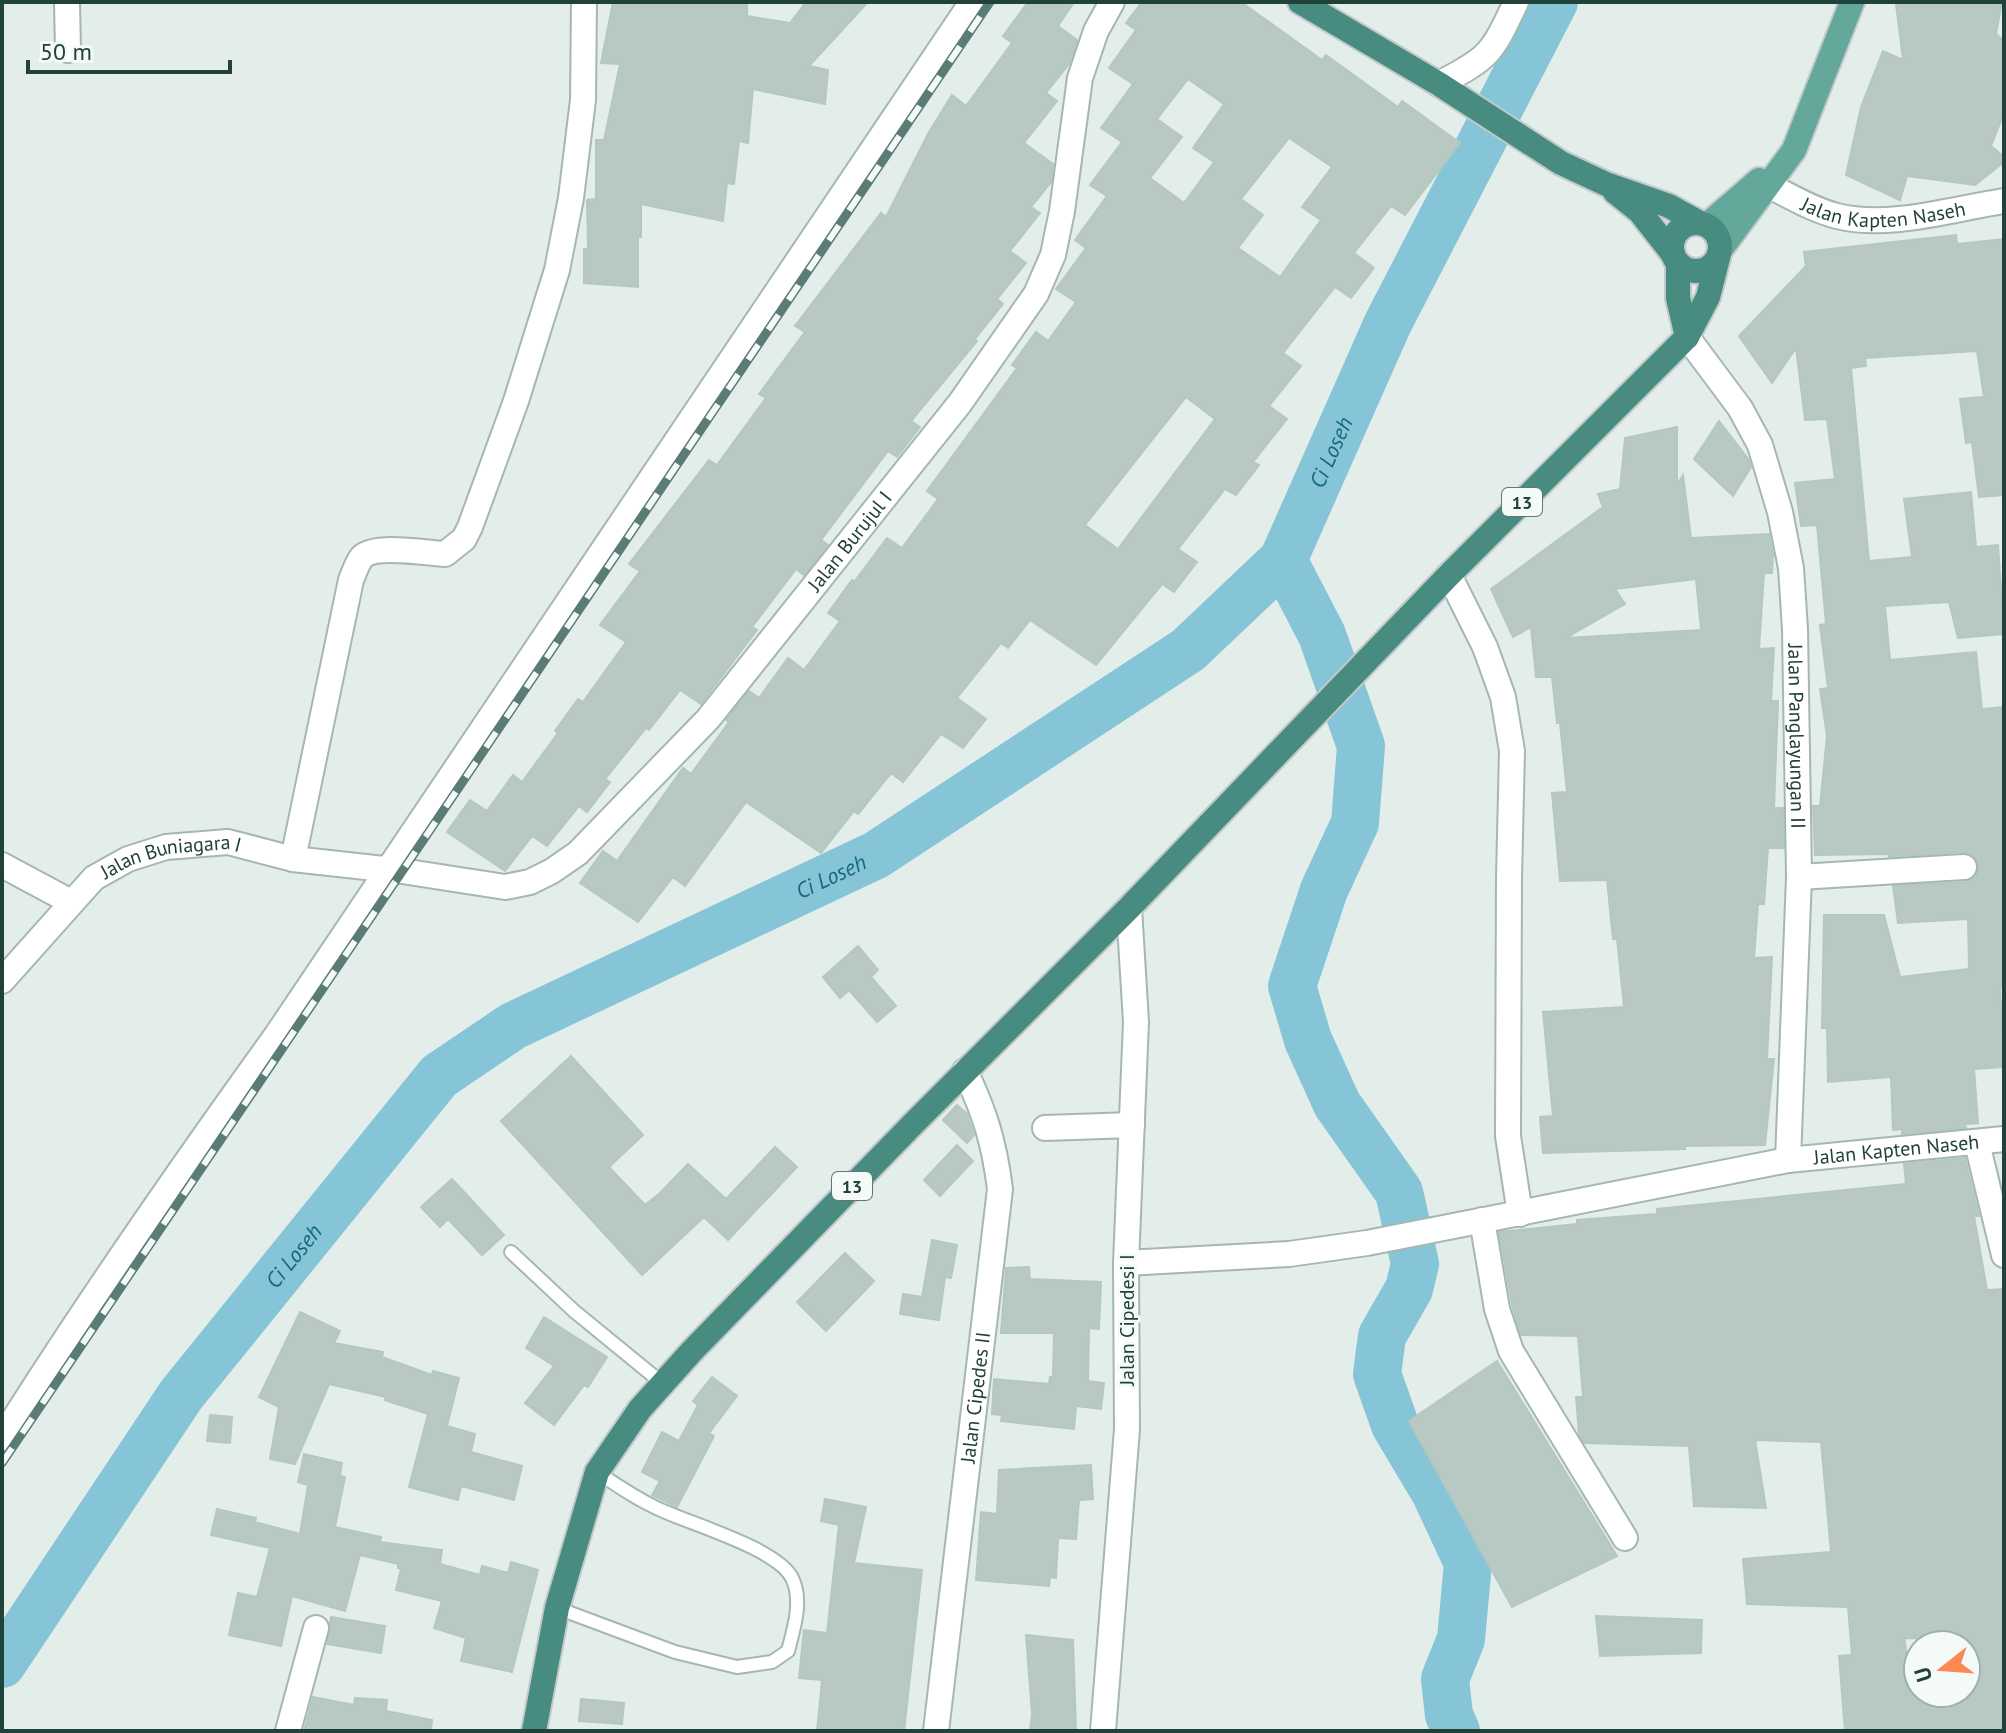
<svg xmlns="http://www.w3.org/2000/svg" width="2006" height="1733" font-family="'PT Sans',sans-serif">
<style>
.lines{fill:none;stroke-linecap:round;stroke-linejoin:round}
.river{stroke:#86c4d7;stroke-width:48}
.building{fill:#b8c9c3;stroke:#b4c8c1;stroke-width:2;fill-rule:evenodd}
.service-casing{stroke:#a5b7b2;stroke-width:16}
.minor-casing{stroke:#a5b7b2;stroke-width:28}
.primary-casing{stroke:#c1cac8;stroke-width:28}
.trunk-casing{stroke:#c1cac8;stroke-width:28}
.service{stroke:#fff;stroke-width:12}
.minor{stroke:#fff;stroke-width:24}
.primary{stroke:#64a79b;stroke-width:24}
.trunk{stroke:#478b81;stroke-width:24}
.rail-casing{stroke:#5b7c76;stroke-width:9}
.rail{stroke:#f4faf7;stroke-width:6;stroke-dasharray:18;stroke-linecap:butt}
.labels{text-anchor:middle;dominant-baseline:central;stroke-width:6;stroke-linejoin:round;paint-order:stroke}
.shield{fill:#f4faf7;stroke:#607873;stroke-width:2}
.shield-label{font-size:18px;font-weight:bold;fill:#21413b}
.street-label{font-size:20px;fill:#21413b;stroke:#f4faf7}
.water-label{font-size:22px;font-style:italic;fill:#166782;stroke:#f4faf7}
</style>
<rect width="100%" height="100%" fill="#e3eeea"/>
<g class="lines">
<g class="river">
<path d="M1283,560l39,75 39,111 -6,77 -31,67 -32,96 16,54 29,64 62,88 16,72 -6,25 -27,47 -5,38 18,51 40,67 33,71 -7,76 -16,40 4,36 7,16"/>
<path id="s1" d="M2,1664l179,-269 258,-319 74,-50 363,-171 312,-205 95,-90 105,-237 166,-321"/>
</g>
</g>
<g class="building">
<path d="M613,2h134v14l43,7 16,-21h62l-59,64 19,4 -3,34 -72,-15 -5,54 -9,-2 -5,43 -7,-1 -4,38 -82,-17v33h-3v50l-54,-4v-34h4l-1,-49 9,-1v-59h8l16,-76 -19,-1z"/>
<path d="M1028,2h46l-16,24 19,14 -8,24 -23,29 11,8 -33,42 29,21 -2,18 -20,25 9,6 -30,38 16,12 -29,36 6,5 -28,35 2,2 -66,80 9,6 -23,30 -9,-6 -67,89 7,5 -24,30 -8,-6 -44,58 5,3 -56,74 -21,-14 -31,40 -3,-2 -41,51 5,3 -23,30 -8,-6 -32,40 -15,-10 -27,35 -58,-39 23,-32 17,11 26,-36 9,7 36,-49 -3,-2 23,-32 5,3 43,-60 -26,-17 40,-54 -11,-7 80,-104 8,5 49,-67 -7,-4 46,-62 -10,-6 86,-113 5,4 43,-85 23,-37 14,11 46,-63 -9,-7z"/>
<path d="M1142,2h99l81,58 4,-5 72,52 4,-6 58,42 -55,72 -14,-9 -37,47 20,15 -23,30 -16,-11 -52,66 18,13 -32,40 18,13 -34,43 6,3 -23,30 -11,-6 -47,60 19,13 -23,30 -12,-8 -66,81 -66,-45 -22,28 -7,-5 -44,55 29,21 -23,29 -22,-14 -38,48 -12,-9 -33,41 -4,-3 -33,42 -75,-51 -61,84 -12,-9 -35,45 -58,-39 23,-32 14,10 66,-93 8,6 38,-52 -3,-2 23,-29 10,7 29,-40 16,12 36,-49 -12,-8 24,-33 2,2 33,-44 15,10 36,-49 -11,-8 90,-123 -5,-3 24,-33 12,9 28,-39 -20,-13 30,-41 -11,-8 32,-44 -17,-11 32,-43 -21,-14 32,-44 -24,-16 27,-38 -10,-7zM1188,79l36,25 -31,44 21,14 -30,41 -34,-25 32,-41 -25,-18zM1289,138l43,29 -30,40 19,13 -41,57 -42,-29 25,-33 -22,-16zM1186,397l29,22 -97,130 -33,-24z"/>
<path d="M1909,2h93l-6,32 8,7v72l-13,33 13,11v5l-29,23 -68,-9 -7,24 -54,-25 15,-68 22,-56 20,9 -7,-56z"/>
<path d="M1956,235l1,9 47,-5v256l-25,2 -7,-55 -6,1 -6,-44 24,-2 -7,-46 -112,7 1,8 -15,2 18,193 43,-4 -8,-58 67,-7 5,55 22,-2 6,89 -46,4 -9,-36 -64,4 5,54 86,-8 6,57 22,-2v280l-4,1 4,79 -30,2 4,54 -13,1 1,4 -64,6v-5l-9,1 -2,-53 -63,5 -1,-54h-5l2,-113h60l16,62 69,-8 -1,-50 -70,4 -5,-37 73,-4 11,-8 2,-9 -8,-11 -8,-2 -74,5v-3l-74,1 -2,-49h7l7,-70 -7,-47 8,-1 -8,-63 6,-1 -9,-99 -16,1 -6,-43 40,-4 -8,-60 -22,1 -9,-72 -24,35 -33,-47 67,-70 -2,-14z"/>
<path d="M1719,421l30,39 2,7 -18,29 -39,-37z"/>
<path d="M1677,427v58l6,-10 8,63 78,-4 4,21 -1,18h-8l-5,76 15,-1 -3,53h7l-4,107h9l1,40h-16l-4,56h-6l-4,54 18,-1 -5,102h7l-9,86 -80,1v3l-142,4 -3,-36 13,-1 -10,-104 81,-5 -7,-68h-4l-6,-59 -47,1 -8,-88 15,-1 -7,-69h-3l-5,-46h-16l-5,-50 -18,10 -22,-48 112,-82 -5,-13 22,-5 5,-51zM1696,579l5,51 -135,8 59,-34 -10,-15z"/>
<path d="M858,946l20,24 -7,7 25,29 -19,16 -28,-32 -9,8 -17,-21z"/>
<path d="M571,1056l72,79 -34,32 36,38 15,-12 28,-29 38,35 49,-52 22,20 -69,73 -24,-23 -62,58 -141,-154z"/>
<path d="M957,1105l10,9 7,21 -7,8 -24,-23z"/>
<path d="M957,1145l16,16 -33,35 -16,-16z"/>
<path d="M1965,1158l14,58h-5l13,74 17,-1v442h-159l-6,-75 13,-1 -4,-48 -101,-3 -4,-45 88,-7 -10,-110 -66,-2 11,68 -72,-2 -5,-60 -105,-3 -5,-9 -3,-37h7l-5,-61 -57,-1 -9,-30 -13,-73 78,-8v-4l80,-6v-5l249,-25 -2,-20zM1904,1638l62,2v53h-53z"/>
<path d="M452,1179l52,56 -22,20 -34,-36 -8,8 -19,-20z"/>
<path d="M932,1240l25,5 -6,33 -6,-1 -6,43 -39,-6 3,-20 19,3z"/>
<path d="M845,1253l29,28 -48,50 -29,-29z"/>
<path d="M1029,1267l1,12 71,3 -2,47 -10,-1 -1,53 16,2 -3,26 -25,-3 -2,23 -73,-8 1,-6 -10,-1 2,-35 55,5 1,-7h3l1,-44h-53l5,-65z"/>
<path d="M300,1312l40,19 -6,12 49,9 -1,5 50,18 1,-4 26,7 -12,48 28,8 -4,18 51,14 -8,34 -53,-14 -3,14 -49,-13 19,-73 -43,-14 1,-3 -57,-13 -34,80 -25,-5 9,-52 -20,-10z"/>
<path d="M544,1317l63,40 -19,30 -4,-2 -30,40 -29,-22 29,-37 -28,-18z"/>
<path d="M1497,1361l120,195 -105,51 -103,-186z"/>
<path d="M712,1377l25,19 -28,37 5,3 -37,71 -25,-12 8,-14 -18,-9 20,-40 17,9 19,-36 -5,-4z"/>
<path d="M210,1415l22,2 -2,26 -23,-2z"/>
<path d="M304,1454l38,9 -2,13 5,1 -10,50 46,10 -1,5 62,8 -2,14 40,11 2,-9 26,7 3,-11 27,8 -26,102 -51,-11 5,-23 -32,-10 8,-27 -46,-11 5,-21 -3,-1v-4l-38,-9 -15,56 -53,-15 -11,50 -52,-11 9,-42 19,4 13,-49 -59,-13 6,-26 39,9 -1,4 45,12 8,-49 -10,-3z"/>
<path d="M1091,1465l2,34 -14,1 -3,39 -18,-1 -2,40 -6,-1 -1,9 -73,-6 5,-68 16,2 2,-44z"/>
<path d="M825,1499l41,8 -12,56 68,7 -18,161h-87l5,-51 -23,-2 5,-48 23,3 12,-108 -18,-4z"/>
<path d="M1596,1616l106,4 -1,33 -101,3z"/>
<path d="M331,1617l54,9 -4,27 -54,-9z"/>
<path d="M1026,1635l47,5 3,91h-46l2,-17z"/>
<path d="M313,1697l41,8 1,-7 32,2 -1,11 46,9 -1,11h-127z"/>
<path d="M581,1699l43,4 -2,21 -43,-3z"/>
</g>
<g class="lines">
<g class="service-casing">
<g id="service">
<path d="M511,1252l63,59 88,72"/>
<path d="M557,1608l118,44 62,15 35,-5 16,-11c6,-23 15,-51 4,-73 -14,-29 -101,-54 -131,-68 -23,-10 -43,-24 -64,-38"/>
</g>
</g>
<g class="minor-casing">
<g id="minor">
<path d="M67,2l1,48"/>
<path d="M1439,84c52,-28 52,-29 77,-82"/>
<path id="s2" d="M1768,185c22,11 45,25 69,31 51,13 115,-7 167,-15"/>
<path id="s3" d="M1687,337l53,71 20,37 20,67 11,56 4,61 4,248 -11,283"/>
<path d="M1449,575l36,72 18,50 9,54 -3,126 -1,259 12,78"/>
<path d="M293,859l58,-279c3,-7 6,-17 11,-23 13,-13 64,-4 83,-3l19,-15 6,-12 46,-126 41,-131 14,-72 12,-98 1,-98"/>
<path d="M2,865l69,37"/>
<path d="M1799,877l165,-10"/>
<path id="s4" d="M2,981l92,-103 34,-19 38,-12 62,-5 65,17 109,12 103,16 25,-5 22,-11 26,-18 130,-134 252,-316 76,-109 17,-39 9,-44 18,-133 16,-47 16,-29"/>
<path d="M1045,1128l87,-3"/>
<path d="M1977,1143l27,112"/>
<path d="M1482,1220l15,89 14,42 114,187"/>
<path id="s5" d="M1126,1263l163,-9 78,-11 421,-83 216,-21"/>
<path d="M2,1438c86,-137 179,-270 274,-402l696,-1034"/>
<path d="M288,1731l28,-103"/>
<path id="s6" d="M936,1731l64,-542c-6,-47 -15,-76 -35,-118"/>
<path d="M1103,1731l24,-302 -1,-166 10,-241 -7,-114"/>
</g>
</g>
<g class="primary-casing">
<g id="primary">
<path d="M1707,225l52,-45"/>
<path d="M1721,249l73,-99 58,-148"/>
</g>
</g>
<g class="trunk-casing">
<g id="trunk">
<path d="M1300,2l139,82 122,79 45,21 63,22 29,16"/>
<path d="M1615,192l25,20 33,42"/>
<circle cx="1696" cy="247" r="24"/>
<path d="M1678,263v35l9,39"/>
<path d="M534,1731l23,-123 40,-136 43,-63 52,-58 220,-226 217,-217 320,-333 238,-238 21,-40 10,-39"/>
</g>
</g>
<use href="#service" class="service"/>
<use href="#minor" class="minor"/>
<use href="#primary" class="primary"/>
<use href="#trunk" class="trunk"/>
<g class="rail-casing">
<path id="rail" d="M2,1463l988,-1461"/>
</g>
<use href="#rail" class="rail"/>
</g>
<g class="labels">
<g class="shield">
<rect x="1502" y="488" width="40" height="28" rx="6"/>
<rect x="832" y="1172" width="40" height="28" rx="6"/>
</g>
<g class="shield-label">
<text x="1522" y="502">13</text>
<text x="852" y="1186">13</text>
</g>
<g class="street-label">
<text stroke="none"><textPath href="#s2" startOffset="122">Jalan Kapten Naseh</textPath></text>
<text stroke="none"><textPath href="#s4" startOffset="1056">Jalan Burujul I</textPath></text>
<text stroke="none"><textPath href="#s3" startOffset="426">Jalan Panglayungan II</textPath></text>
<text stroke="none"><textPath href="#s4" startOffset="220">Jalan Buniagara I</textPath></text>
<text stroke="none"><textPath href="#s5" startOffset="780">Jalan Kapten Naseh</textPath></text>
<text transform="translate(1127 1320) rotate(-90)">Jalan Cipedesi I</text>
<text stroke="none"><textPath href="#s6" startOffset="336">Jalan Cipedes II</textPath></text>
</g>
<g class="water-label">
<text stroke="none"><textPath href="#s1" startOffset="1846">Ci Loseh</textPath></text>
<text stroke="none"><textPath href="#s1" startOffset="1174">Ci Loseh</textPath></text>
<text stroke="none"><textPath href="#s1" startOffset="502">Ci Loseh</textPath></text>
</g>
</g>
<rect width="2006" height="1733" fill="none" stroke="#21413b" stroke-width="8"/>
<g transform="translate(1942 1669) rotate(253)"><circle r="38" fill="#f4faf7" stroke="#a0b0ac" stroke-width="2"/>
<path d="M0-6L14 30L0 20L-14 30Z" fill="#fc8952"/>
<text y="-12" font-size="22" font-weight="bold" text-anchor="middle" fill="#21413b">U</text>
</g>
<path d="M28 60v12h202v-12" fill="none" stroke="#21413b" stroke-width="4"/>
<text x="40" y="60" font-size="24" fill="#21413b" stroke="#f4faf7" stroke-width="6" paint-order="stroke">50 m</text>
</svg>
